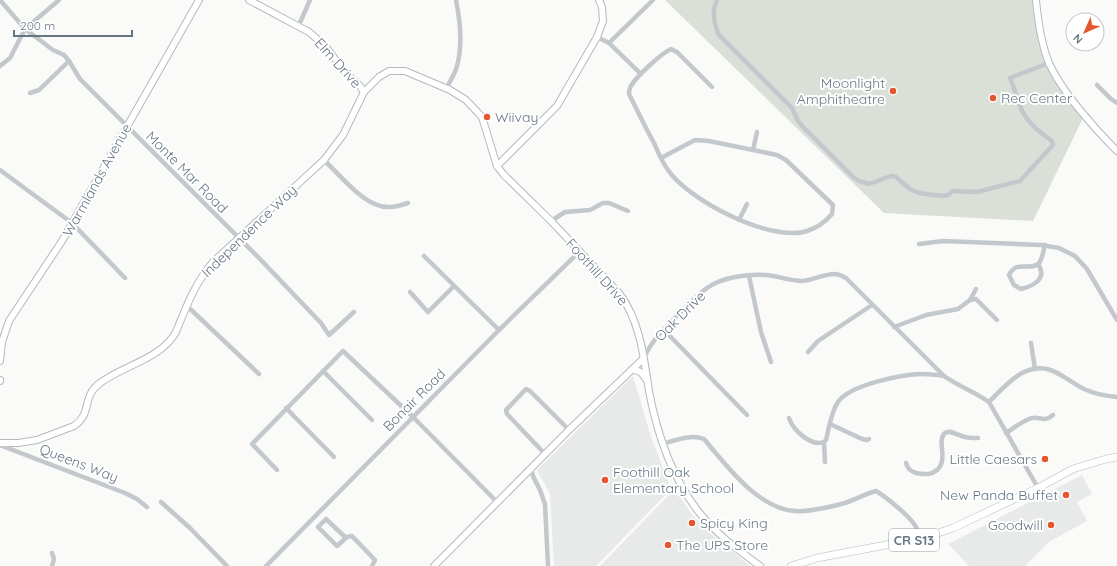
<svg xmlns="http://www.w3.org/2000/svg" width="1117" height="566" font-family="Quicksand,sans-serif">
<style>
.built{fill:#e8e9e9}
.green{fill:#dadfd7}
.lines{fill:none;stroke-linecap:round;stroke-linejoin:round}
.secondary-casing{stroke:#b3babf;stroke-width:8}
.primary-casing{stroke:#b5babe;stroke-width:8}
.street{stroke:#c3c8cc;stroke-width:4.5}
.secondary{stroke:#fff;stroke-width:6}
.primary{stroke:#fff;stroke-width:7}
.poi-dot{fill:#e4572e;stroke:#fff;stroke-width:1.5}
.labels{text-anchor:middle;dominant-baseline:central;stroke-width:4;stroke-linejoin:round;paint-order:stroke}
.shield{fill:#fff;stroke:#939fa8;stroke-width:1}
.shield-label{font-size:13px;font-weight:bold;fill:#657683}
.street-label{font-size:14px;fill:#657683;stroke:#fff}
.poi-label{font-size:14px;fill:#657683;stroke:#fff;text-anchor:start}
</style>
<rect width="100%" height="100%" fill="#fafaf8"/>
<g class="built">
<path d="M633,376l18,61 20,52 -75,77h-42l-4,-72 -13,-24z"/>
<path d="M1082,475l10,19 -15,8 10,19 -38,21 -24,24h-56l-21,-22z"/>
<path d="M675,489l16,24 9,10 12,12 38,31h-150z"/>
</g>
<path class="green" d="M665,0h371l13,63 36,51 -52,107 -149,-8z"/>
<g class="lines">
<g class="secondary-casing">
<g id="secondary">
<path d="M249,0l60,32 16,14 20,26 15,14 4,6"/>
<path d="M599,0l3,7 1,14 -6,16 -40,69 -60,60 7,9 47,46 68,72c21,27 25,65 30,98 8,43 22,85 49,120 17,22 40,39 62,55"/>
<path d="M1036,0c2,22 5,43 13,63 13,29 46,66 68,88"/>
<path d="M0,361l2,-19 7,-21 53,-80 137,-241"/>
<path d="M632,370c8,0 10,3 14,9"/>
<path d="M0,380v1"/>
<path d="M0,443h18l19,-3 37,-14c19,-13 7,-29 26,-43 24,-18 61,-24 76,-51 10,-25 19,-49 37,-70l111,-102 19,-25 21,-43 15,-15 10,-6h16l45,19 16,10 16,17 15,49"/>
<path d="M434,566l135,-136 74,-71"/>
</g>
</g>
<g class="primary-casing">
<path id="primary" d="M791,566l26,-8 106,-20 30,-10 85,-40 35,-19 33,-10 11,-2"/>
</g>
<g class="street">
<path d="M0,0l25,29 28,21 11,5 5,6 11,18 179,179 62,65 8,12 25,-23"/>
<path d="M717,0c-6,12 -3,24 2,35l73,73 6,13 5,6 49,49 7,5 10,3 22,-8 5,1 14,12 9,4 23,3 6,-1 5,-4 24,1 43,-11 33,-36 -1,-4c-14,-10 -28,-21 -33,-38 -3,-8 -5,-16 -9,-25l39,-15"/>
<path d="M299,25l11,-25"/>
<path d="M597,37l12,6 32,31"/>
<path d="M609,43l44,-43"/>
<path d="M0,66l10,-8 15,-29 34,-29"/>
<path d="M1097,85l14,14 6,4"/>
<path d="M446,89c4,-8 9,-15 11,-23 6,-21 3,-46 -1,-66"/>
<path d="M30,93l9,-3 30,-29"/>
<path d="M753,150l4,-18"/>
<path d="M661,158l34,-18 14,1 68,14 9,5 47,45 -1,9c-6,7 -15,14 -25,17 -36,12 -119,-31 -139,-61 -6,-8 -10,-18 -14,-27 -9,-16 -17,-33 -25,-49 0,-2 0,-4 1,-6 4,-10 32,-35 41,-39l6,3 35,35"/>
<path d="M324,160c16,15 42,49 66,47 6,0 12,-2 18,-4"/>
<path d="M0,170l72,53 53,55"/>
<path d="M739,220l8,-16"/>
<path d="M551,221l14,-9 25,-2 13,-7h6l19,8"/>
<path d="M919,244l24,-3 98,4 18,3 16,8 12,13 30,51"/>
<path d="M424,256l75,74"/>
<path d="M1038,264c10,15 -5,22 -17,25l-7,-4 -5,-10c8,-16 22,-3 30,-12 4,-5 4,-12 6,-18"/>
<path d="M749,276l12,56 10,30"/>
<path d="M410,292l18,20 26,-26"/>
<path d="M970,300l6,-11"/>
<path d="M187,306l72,68"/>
<path d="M894,327l32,-12 32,-6 12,-9 6,-1 21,21"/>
<path d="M664,330l83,85"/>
<path d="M1031,343l4,26"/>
<path d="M808,352l10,-11 54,-36"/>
<path d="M644,358c7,-17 21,-30 34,-43 9,-9 18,-19 29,-27 15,-11 40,-14 59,-13 12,1 24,6 36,6 11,-1 22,-7 33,-7 4,0 7,2 11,4l98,98c14,10 31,16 45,26l49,86"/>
<path d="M323,371l49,49"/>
<path d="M989,402c10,-10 22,-24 35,-30 25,-12 40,7 60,17 11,5 21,7 33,8"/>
<path d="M286,408l48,49"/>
<path d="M789,418c4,12 22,29 35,24"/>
<path d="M830,424l32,15 5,1 2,-1"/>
<path d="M1006,433c8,-5 15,-11 23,-14 9,-5 14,5 24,-4"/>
<path d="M662,444c15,-4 28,-10 42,-5 22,26 55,71 92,72 10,1 35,-4 45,-7 13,-3 23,-10 35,-13 10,6 35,26 40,36 2,3 2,8 2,12"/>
<path d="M0,445l125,48 12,6 10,8"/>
<path d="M545,454l-38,-40 -1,-4 20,-21 4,2 39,39"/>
<path d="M825,462l-1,-20 2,-2c3,-12 5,-28 12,-38 11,-17 65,-28 84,-28 7,0 15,1 22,2"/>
<path d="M906,463c2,6 4,8 10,10 8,1 14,3 21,-3 12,-11 -1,-29 8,-37 5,-4 14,3 20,4 4,1 9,1 13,1"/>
<path d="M531,468l2,8 7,14 5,14 3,62"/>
<path d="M277,470l-25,-26 91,-93 70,66 84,85"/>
<path d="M161,502l29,26 37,38"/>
<path d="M346,538l-20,-19 -8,8 19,19 10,-9 5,-1 23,24 -3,6"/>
<path d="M52,553l2,6 -2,7"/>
<path d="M266,566l233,-236 80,-78"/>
</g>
<use href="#secondary" class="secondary"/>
<use href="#primary" class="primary"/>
</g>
<g class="poi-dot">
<circle cx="893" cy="91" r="4"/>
<circle cx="993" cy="98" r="4"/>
<circle cx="487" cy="117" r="4"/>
<circle cx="1045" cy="459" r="4"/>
<circle cx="605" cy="480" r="4"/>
<circle cx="1066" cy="495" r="4"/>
<circle cx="692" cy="523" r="4"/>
<circle cx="1051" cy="525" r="4"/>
<circle cx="668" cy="545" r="4"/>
</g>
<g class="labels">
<rect class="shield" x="889" y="529" width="50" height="22" rx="3"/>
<g class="shield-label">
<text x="914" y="540">CR S13</text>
</g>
<g class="street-label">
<text transform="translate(338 63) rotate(48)">Elm Drive</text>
<text transform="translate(187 172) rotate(45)">Monte Mar Road</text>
<text transform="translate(97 180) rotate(-61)">Warmlands Avenue</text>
<text transform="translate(249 231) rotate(-44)">Independence Way</text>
<text transform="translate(597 272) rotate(48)">Foothill Drive</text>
<text transform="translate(680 316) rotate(-45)">Oak Drive</text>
<text transform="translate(414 400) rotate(-45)">Bonair Road</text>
<text transform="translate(79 463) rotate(21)">Queens Way</text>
</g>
<g class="poi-label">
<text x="885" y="83" text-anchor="end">Moonlight<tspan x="885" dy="16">Amphitheatre</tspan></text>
<text x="1001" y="98">Rec Center</text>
<text x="495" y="117">Wiivay</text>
<text x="1037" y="459" text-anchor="end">Little Caesars</text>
<text x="613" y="472">Foothill Oak<tspan x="613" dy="16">Elementary School</tspan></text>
<text x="1058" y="495" text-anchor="end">New Panda Buffet</text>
<text x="700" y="523">Spicy King</text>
<text x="1043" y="525" text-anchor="end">Goodwill</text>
<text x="676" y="545">The UPS Store</text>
</g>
</g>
<g transform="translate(1085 32) rotate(225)"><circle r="19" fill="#ffffff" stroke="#c1c8cd"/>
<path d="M0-3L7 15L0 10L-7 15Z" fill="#e4572e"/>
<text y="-6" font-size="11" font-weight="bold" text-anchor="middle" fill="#657683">N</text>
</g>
<path d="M14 30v6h118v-6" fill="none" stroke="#657683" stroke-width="2"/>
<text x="20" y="30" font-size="12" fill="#657683" stroke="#ffffff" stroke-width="3" paint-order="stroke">200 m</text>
</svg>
